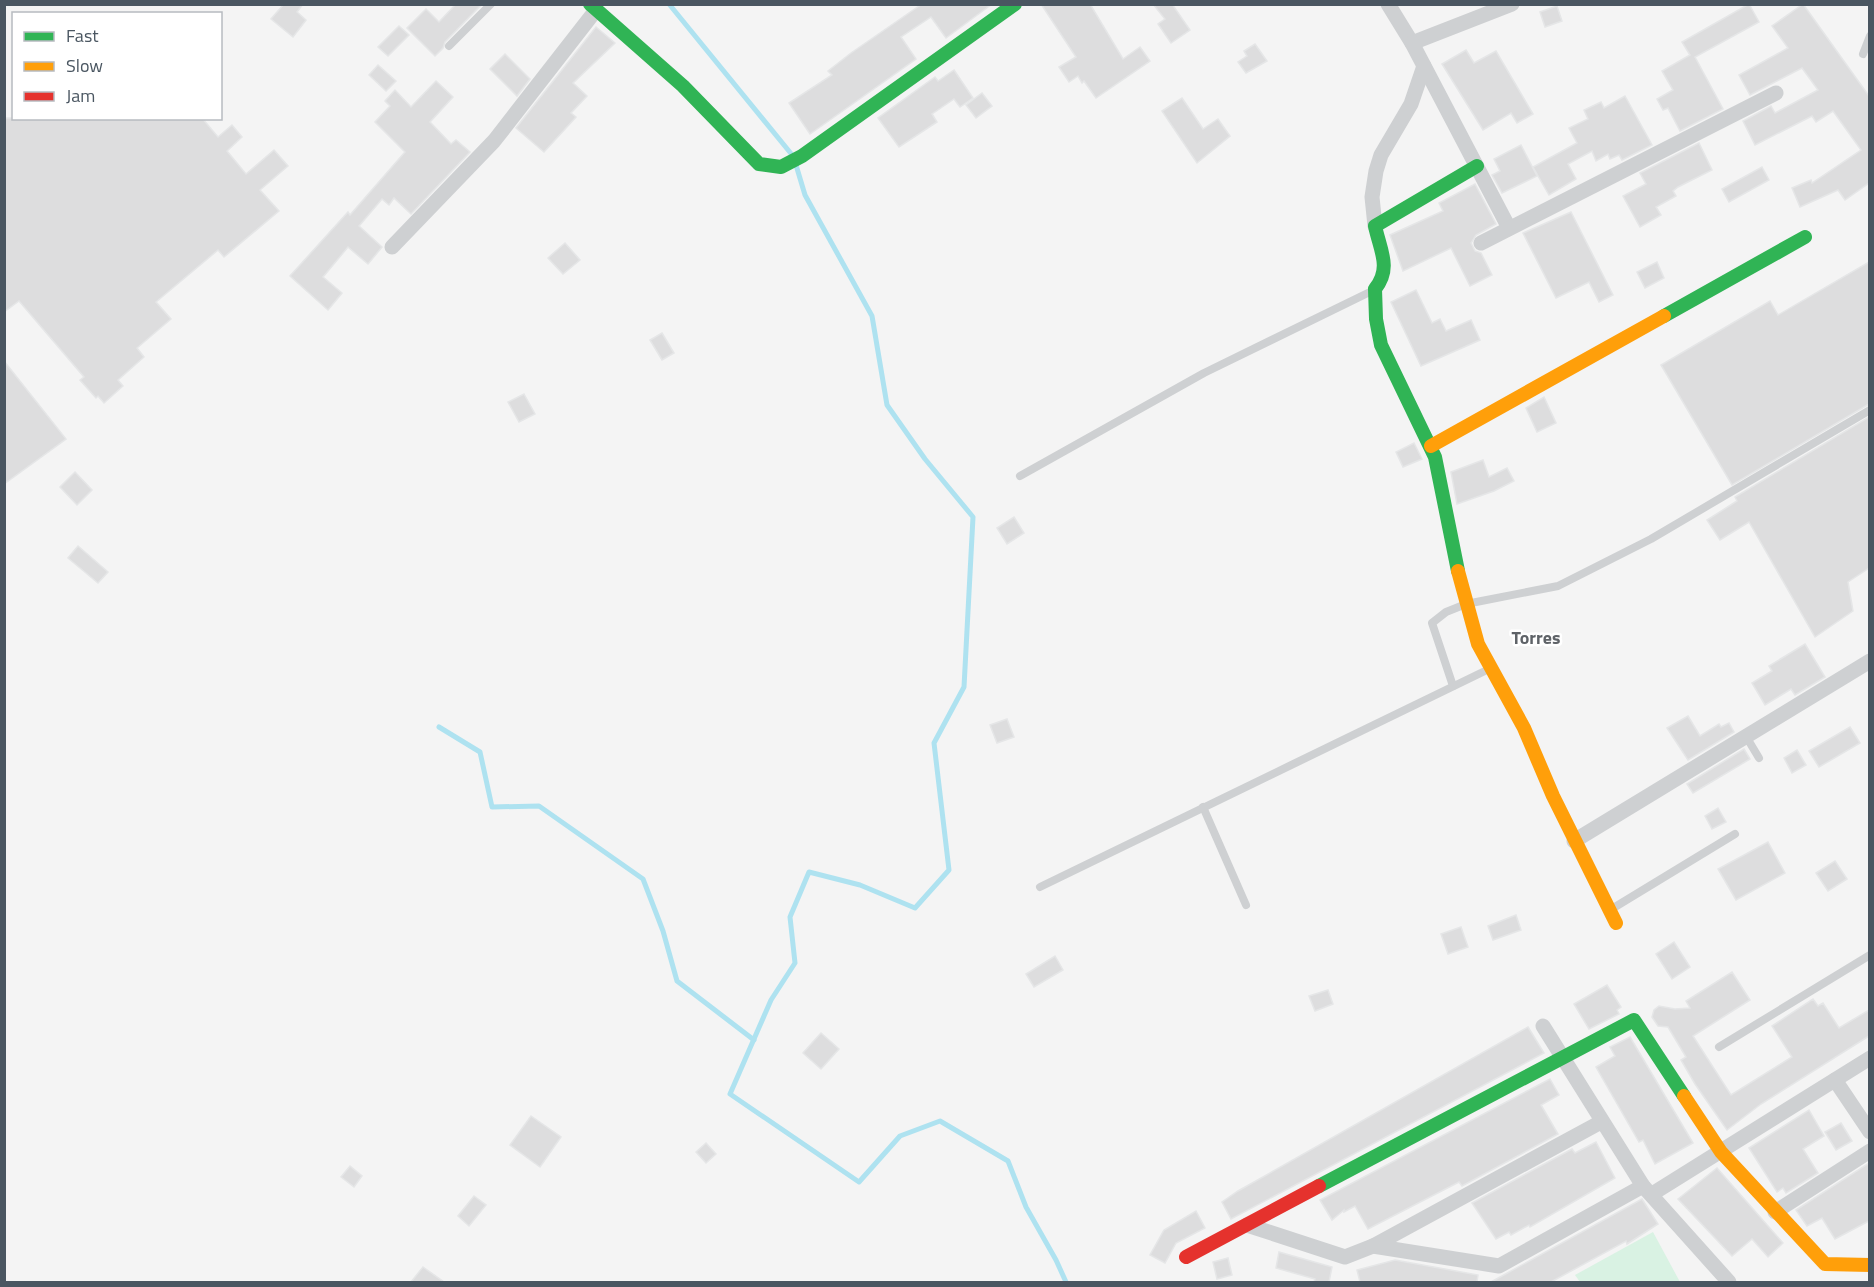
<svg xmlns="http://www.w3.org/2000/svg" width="1874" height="1287" font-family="'Titillium Web',sans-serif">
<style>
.green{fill:#d9f2e3}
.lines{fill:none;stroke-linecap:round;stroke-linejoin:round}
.stream{stroke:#aee2f0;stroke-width:5}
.building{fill:#ddddde;stroke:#e5e6e7;stroke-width:1.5}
.lane{stroke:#ced0d2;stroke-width:8}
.street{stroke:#ced0d2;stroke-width:15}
.fast{stroke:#30b455;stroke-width:14}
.slow{stroke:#ff9f0a;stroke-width:14}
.jam{stroke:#e5322d;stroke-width:14}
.labels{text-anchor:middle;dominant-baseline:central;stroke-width:5;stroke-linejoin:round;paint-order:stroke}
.neighbourhood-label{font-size:18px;font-weight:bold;fill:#5f6368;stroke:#fff}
</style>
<rect width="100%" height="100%" fill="#f4f4f4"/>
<path class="green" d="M1653,1232l27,50h-100l-5,-7z"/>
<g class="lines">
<g class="stream">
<path d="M669,4l124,152"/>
<path d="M796,165l9,30 67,121 15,89 38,54 48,58 -9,170 -30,56 15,127 -34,38 -55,-23 -51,-13 -19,45 5,46 -24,37 -41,94 129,88 41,-46 40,-15 68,40 18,46 30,53 10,22"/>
<path d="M439,727l41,25 12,55 47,-1 104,73 20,52 14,50 77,59"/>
</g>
</g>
<g class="building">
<path d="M284,4h19l-6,8 9,8 -13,17 -22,-18z"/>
<path d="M456,4h26l-37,38 -2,6 -8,8 -28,-28 19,-19 13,13z"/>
<path d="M922,4h70l-46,34 -15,-21 -30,20 15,22 -106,75 -21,-31 43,-28 -4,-4 23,-18z"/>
<path d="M1041,4h49l33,55 17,-12 10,14 -54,37 -12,-17 -2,2 -4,-7 -9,6 -10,-15 17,-10z"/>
<path d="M1153,4h19l18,26 -19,13 -13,-19 7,-5z"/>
<path d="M1749,4l10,18 -64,35 28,52 -43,22 -12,-23 -5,2 -6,-11 16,-9 -11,-19 28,-16 -8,-13z"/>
<path d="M1803,4l66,92v87l-24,17 -7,-10 -38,17 -8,-19 19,-8 1,3 49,-33 -28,-39 -17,11 -4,-6 -57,29 -12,-24 28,-15 4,7 43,-23 -16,-22 -52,27 -11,-20 49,-27 -16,-22z"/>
<path d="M1557,6l5,15 -17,6 -5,-15z"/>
<path d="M399,26l10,9 -21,21 -10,-9z"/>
<path d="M596,27l19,16 -42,40 14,13 -16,17 5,4 -32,35 -28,-24z"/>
<path d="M1255,44l12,17 -21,12 -8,-11 9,-6 -3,-5z"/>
<path d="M1466,50l8,13 22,-12 37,63 -16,9 -6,-10 -28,17 -41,-66z"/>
<path d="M505,54l25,25 -13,17 -27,-27z"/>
<path d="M378,65l18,16 -10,10 -17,-16z"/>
<path d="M954,70l19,28 -13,9 -6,-8 -22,15 5,8 -38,25 -21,-29 57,-41 3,4z"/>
<path d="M436,81l17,16 -23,25 21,22 5,-4 14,12 -59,62 -17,-16 -5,7 -7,-6 -23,27 23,21 -14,17 -20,-17 -25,30 19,16 -14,17 -38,-34 58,-64 2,3 55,-63 -30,-30 15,-16 -5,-5 10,-11 16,17z"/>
<path d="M982,93l10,13 -16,12 -10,-13z"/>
<path d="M1625,96l27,49 -30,15 -3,-5 -9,4 -2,-5 -12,7 -4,-10 -24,13 8,15 -27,16 -16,-28 44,-24 -8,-15 19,-9 -4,-9 17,-8 3,6z"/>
<path d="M1182,98l21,31 15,-10 12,17 -33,27 -35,-52z"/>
<path d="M4,118h198l16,19 14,-12 10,12 -15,14 19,23 28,-24 14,16 -28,24 19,21 -55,46 -6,-7 -62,52 15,17 -34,29 7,9 -26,23 5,6 -19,17 -6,-7 -2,2 -16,-18 4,-3 -65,-76 -15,11z"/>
<path d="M1699,143l13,27 -34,17 -5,4 3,5 -20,11 5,8 -21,12 -17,-31 23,-12 -6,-11z"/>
<path d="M1521,145l16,31 -35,17 -10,-18 8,-4 -6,-12z"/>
<path d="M1762,167l7,13 -40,22 -7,-13z"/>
<path d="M1475,184l21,40 -20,11 -5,8 4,8 6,2 11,22 -22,11 -19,-38 -48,23 -13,-36 53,-24 -4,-8z"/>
<path d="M1571,212l42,83 -14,7 -10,-20 -33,16 -33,-65z"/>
<path d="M565,243l15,17 -17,14 -15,-16z"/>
<path d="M1657,262l7,16 -19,10 -8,-16z"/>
<path d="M1869,262v142l-137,81 -71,-120 109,-64 8,14z"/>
<path d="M1416,290l16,33 8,-4 6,12 25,-11 9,20 -59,26 -30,-64z"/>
<path d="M662,333l12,20 -12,7 -12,-20z"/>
<path d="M4,361l62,78 -62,45z"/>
<path d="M524,394l11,20 -16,8 -11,-20z"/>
<path d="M1544,397l12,26 -19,9 -11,-24z"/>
<path d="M1869,417v151l-21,14 5,29 -38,26 -66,-115 -29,18 -13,-20 30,-19 -2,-4z"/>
<path d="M1414,443l8,16 -19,8 -7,-15z"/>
<path d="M1483,460l6,17 18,-9 7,13 -20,10 -37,13 -6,-32z"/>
<path d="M75,472l17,18 -15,15 -17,-18z"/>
<path d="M1014,517l10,16 -17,11 -10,-16z"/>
<path d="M78,546l30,26 -10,11 -30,-25z"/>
<path d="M1805,644l20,33 -30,18 -4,-6 -26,16 -13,-22 20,-12 -3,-5z"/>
<path d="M1688,716l12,20 19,-12 2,3 8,-4 5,9 -46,28 -21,-32z"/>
<path d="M1007,719l7,18 -17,6 -7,-18z"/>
<path d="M1850,727l10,16 -41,24 -10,-16z"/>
<path d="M1744,749l6,10 -57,34 -6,-9z"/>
<path d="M1797,750l9,15 -14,8 -8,-15z"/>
<path d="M1718,808l8,14 -14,7 -7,-13z"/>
<path d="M1768,842l17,31 -49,27 -18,-31z"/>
<path d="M1835,861l12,18 -19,12 -12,-18z"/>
<path d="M1516,915l5,15 -28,10 -5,-14z"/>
<path d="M1461,927l7,20 -20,7 -7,-20z"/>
<path d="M1674,942l16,25 -18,12 -16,-25z"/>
<path d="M1055,956l8,14 -29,17 -8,-13z"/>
<path d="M1732,972l18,28 -57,36 38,59 61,-38 -20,-31 41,-27 5,7 5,-3 16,25 30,-18v26l-108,68 -34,26 -32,-46 -14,-24 5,-3 -18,-30 -10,-1 -6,-9 2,-7 5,-4 16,3 15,-1 -4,-7z"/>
<path d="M1607,985l14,22 -4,3 2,4 -30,15 -15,-25z"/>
<path d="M1328,990l5,14 -18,7 -6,-15z"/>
<path d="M1528,1027l16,26 -313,166 -9,-17 16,-11z"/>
<path d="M821,1033l18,16 -18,20 -18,-16z"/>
<path d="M1630,1037l63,106 -38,21 -12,-24 -4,2 -43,-75 19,-11 -5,-9z"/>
<path d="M1550,1079l9,16 -18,10 17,29 -96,52 -3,-4 -91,47 -13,-23 -11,6v-2l-12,10 -12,-20z"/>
<path d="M1809,1110l15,26 -21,13 15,24 -32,20 -3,-5 -6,4 -28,-44z"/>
<path d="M531,1116l30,21 -21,30 -30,-22z"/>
<path d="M1841,1123l11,18 -16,9 -11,-18z"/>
<path d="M1596,1142l19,36 -85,49 -1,-2 -18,10 -2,-3 -13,7 -24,-36 100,-54 3,4z"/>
<path d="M706,1143l10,11 -10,9 -10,-11z"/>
<path d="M1869,1163v58l-34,18 -13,-21 -15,8 -11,-16z"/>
<path d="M350,1166l12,10 -8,11 -13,-10z"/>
<path d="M1717,1168l66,75 -15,14 -16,-18 -20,17 -54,-57z"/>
<path d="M474,1196l12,9 -17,21 -11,-10z"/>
<path d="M1642,1199l16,25 -31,20 -1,-3 -75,41h-60z"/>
<path d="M1196,1211l9,17 -29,15 -11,20 -15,-8 14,-25z"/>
<path d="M1279,1252l53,15 -3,15h-15l1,-3 -39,-11z"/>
<path d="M1228,1258l4,17 -15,4 -4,-17z"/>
<path d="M1395,1260l83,15 -1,7h-117l-3,-12z"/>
<path d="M423,1267l21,15h-33z"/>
</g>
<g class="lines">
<g class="lane">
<path d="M449,46l42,-42"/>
<path d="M1863,54l7,-18"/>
<path d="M1020,476l184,-103 170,-83"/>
<path d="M1453,686l-21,-63 14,-11 20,-8 92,-18 93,-47 219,-129"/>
<path d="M1747,738l12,20"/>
<path d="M1203,807l43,98"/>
<path d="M1040,887l449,-218"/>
<path d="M1610,910l125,-76"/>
<path d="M1719,1047l151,-92"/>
</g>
<g class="street">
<path d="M1388,4l24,39 100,-39"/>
<path d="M1412,43l97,185"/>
<path d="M1375,226l-3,-29 4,-26 5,-16 30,-51 13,-38"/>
<path d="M1481,243l295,-150"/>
<path d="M392,247l102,-106 102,-131"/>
<path d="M1574,841l296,-180"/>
<path d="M1543,1026l100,160 86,96"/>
<path d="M1835,1080l35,52"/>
<path d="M1652,1194l218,-136"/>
<path d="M1775,1212l95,-61"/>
<path d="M1247,1225l98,32 28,-11 228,-124"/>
<path d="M1373,1246l126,20 144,-80"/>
</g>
<g class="fast">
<path d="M590,4l93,82 76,78 22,3 21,-11 213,-152"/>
<path d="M1664,316l141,-79"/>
<path d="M1458,571l-23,-114 -54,-112 -5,-26 -1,-30c17,-21 5,-39 0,-63l102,-60"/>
<path d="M1319,1186l315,-166 50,76"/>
</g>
<g class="slow">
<path d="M1431,446l233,-130"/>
<path d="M1458,571l20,73 46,84 29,68 63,127"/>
<path d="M1684,1096l37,56 104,112 45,1"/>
</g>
<path class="jam" d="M1186,1257l133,-71"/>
</g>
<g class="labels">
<g class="neighbourhood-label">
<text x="1536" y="637">Torres</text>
</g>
</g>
<rect width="1874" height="1287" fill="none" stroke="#4a5661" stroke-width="12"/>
<rect x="12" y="12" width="210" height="108" fill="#ffffff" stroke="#b7bbc0" stroke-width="1.5"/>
<rect x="24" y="32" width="30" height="9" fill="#30b455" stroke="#b7bbc0" stroke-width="1.5"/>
<text x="66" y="42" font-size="18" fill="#4a5661">Fast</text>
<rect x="24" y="62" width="30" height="9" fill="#ff9f0a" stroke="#b7bbc0" stroke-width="1.5"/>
<text x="66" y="72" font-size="18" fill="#4a5661">Slow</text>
<rect x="24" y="92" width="30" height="9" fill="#e5322d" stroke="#b7bbc0" stroke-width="1.5"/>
<text x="66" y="102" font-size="18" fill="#4a5661">Jam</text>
</svg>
